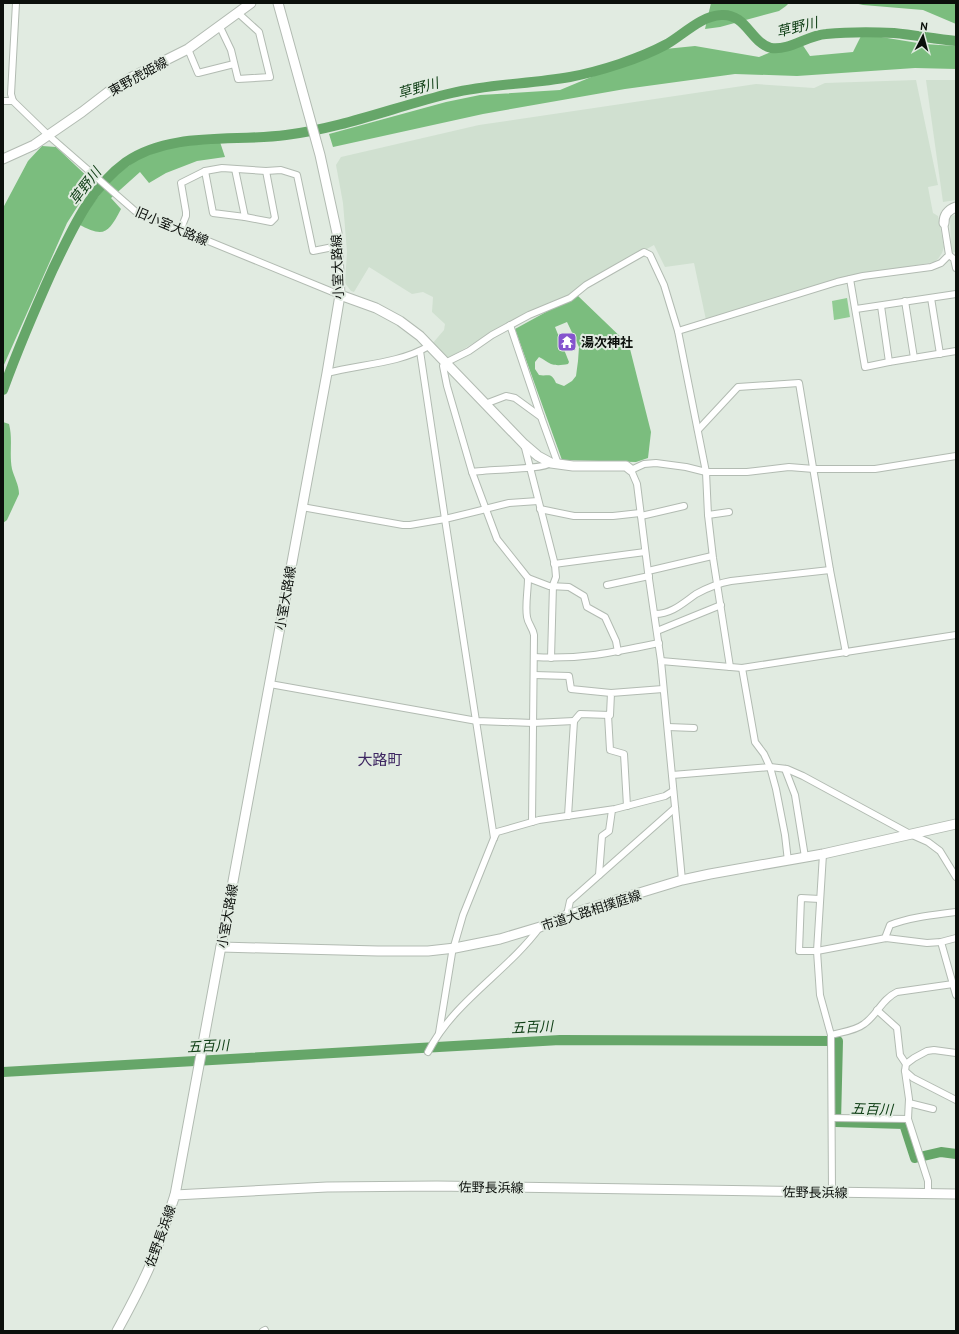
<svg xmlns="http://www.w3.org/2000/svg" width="959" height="1334" font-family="Cabin,'Noto Sans JP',sans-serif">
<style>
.built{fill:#d0e0d0}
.green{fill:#91cc93}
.forest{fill:#7bbd7e;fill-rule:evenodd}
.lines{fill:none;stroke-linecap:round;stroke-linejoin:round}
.river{stroke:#66a669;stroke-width:10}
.street-casing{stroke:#b2bbb2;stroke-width:8}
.secondary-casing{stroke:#b2bbb2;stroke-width:11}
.street{stroke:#fff;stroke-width:6}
.secondary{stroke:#fff;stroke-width:9}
.labels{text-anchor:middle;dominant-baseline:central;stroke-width:4;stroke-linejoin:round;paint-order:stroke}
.street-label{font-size:13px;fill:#0b0f0b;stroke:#e1ebe1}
.poi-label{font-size:13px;font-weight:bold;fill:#0b0f0b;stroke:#e1ebe1;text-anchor:start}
.water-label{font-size:14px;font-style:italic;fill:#124118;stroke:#e1ebe1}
.quarter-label{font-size:15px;fill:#3d2661;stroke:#e1ebe1}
</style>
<rect width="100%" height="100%" fill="#e1ebe1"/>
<g class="built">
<path d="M916,80l22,105 -10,2 5,26 5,3 6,31 -2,6 -4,6 -4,3 -86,15 -142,43 -12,-57 -29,4 -11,-22 -71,39 -13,11 -60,26 -63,38 -15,-15 12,-14 1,-6 -13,-12 1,-15 -10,-5 -11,2 -43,-27 -15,25 -3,-1 -6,-8 2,-31 -4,-49 -7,-38 5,-8 138,-32 277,-41 58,4 11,-5z"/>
<path d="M926,80h30v120l-13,2z"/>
<path d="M956,215v37l-5,1 -1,-37z"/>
</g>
<path class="green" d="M847,298l3,19 -16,3 -2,-19z"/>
<g class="forest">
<path d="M711,3h78l-3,3 -7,5 -59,16 -15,2z"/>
<path d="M854,3h102v21l-33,-14 -60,-5z"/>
<path d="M869,35l55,9 32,2v23l-41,-1 -118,8 -62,-2 -110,15 -142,25 -150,33 -4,-13 117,-32 34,-7 80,-5 36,-15 49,-24 50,-5 64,11 12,-5 2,-8h29l8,12 43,-4 8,-16z"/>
<path d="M219,139l6,18 -28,4 -31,12 -17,10 -9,-11 -29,26 10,11c-13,25 -17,29 -43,15l34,-46 29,-21 32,-10z"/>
<path d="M42,146l14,1 37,35 -26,41 -64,144v-159l25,-47z"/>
<path d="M577,295l52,50 22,87 -3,26 -12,4 -74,-2 -47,-131zM567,322l12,25 -1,14 -2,15 -4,5 -8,5 -8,-3c-5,-12 -8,-6 -17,-8l-4,-6v-7l4,-5c5,2 7,5 12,7 6,2 11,1 17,0l1,-2 -14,-35z"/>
<path d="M3,422l6,2c4,15 0,30 3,45 2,8 7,16 7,25l-12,26 -4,3z"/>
</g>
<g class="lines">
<g class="river">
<path d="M3,390c15,-41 32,-81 50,-121 19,-39 37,-81 73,-107 45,-31 109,-20 160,-27 57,-7 111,-29 166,-42 38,-9 79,-9 118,-16 31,-6 69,-18 97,-33 17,-10 34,-28 54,-29 25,-2 30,28 50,33 18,3 37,-13 55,-14 22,-2 45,-2 68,-1 21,2 41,6 62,8"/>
<path d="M3,1072l557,-32 278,1 -2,81 68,2 11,34 26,-6 15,2"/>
</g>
<g class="street-casing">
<g id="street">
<path d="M16,3l-5,91 2,7 35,34 87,76 205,84"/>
<path d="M220,27l11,23 7,29 32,-2 -11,-45 -21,-19"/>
<path d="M188,49l10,24 36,-9"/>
<path d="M3,101h10"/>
<path d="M235,169l10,48"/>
<path d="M205,171l8,42 32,4 26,5 4,-4 -9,-47"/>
<path d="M180,231l6,-15v-4l-5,-29 24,-12 17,-3 44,3 15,-1 16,5 16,76 25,-5"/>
<path d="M949,255l5,4 2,9"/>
<path d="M850,279l15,88 24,-5 67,-11"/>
<path d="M931,298l9,56"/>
<path d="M905,301l9,57"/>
<path d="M881,306l8,56"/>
<path d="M856,309l100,-15"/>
<path d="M510,325l31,92"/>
<path d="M678,331l28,141 2,43 5,43 17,109"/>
<path d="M327,373c34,-9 71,-9 102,-27"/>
<path d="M485,404l21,-8 9,2 26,19 17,47"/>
<path d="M698,430l40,-43 61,-4 31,187 16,83"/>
<path d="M524,444l31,121 1,12 -3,8 -2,73"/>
<path d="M472,472c15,-3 70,-2 79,-9"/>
<path d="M302,507l101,18h7l35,-6 -25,-168"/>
<path d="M485,509l24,-6 29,-2"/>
<path d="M486,509l-41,10 49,319"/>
<path d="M540,509l34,7h39l27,-3"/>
<path d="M708,515l21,-3"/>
<path d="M641,516l43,-10"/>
<path d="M554,564l91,-12"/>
<path d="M648,571l64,-15"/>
<path d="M528,578c0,13 -3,27 -1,39 1,7 6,11 7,18l-2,187"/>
<path d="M607,585l42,-9"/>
<path d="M655,614c17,0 28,-11 41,-20 11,-6 23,-11 35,-13l99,-11"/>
<path d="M657,631l64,-26"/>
<path d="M618,652l-2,-11 -11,-24 -18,-10 -3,-11 -15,-9 -20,-1 -21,-8 -31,-39 -25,-67 -25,-86 -4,-20 2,-3 24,-12 23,-16 37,-20 41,-17 16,-13 58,-33 6,3 14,30 14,46 159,-49 26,-6 68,-9 10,-4 8,-8 -5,-32"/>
<path d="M534,657c45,3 82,-5 125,-14"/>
<path d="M661,661l81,7 214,-33"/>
<path d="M742,668l13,74 9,12 6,13 6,22 9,46 3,26"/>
<path d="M534,675l35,1 2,13 40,4"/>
<path d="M270,684l207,37 56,2 41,-2"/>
<path d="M608,715l2,35 14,4 3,52"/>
<path d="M668,727l26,1"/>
<path d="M785,769l10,26 10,62"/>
<path d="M672,775l98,-8 17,2 16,7 107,58 18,8 12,9 16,26"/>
<path d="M568,816l6,-95 6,-7 30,1 1,-22 52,-4"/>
<path d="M823,854l-6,97 3,44 11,40 1,157"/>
<path d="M599,875l3,-39 7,-5 3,-21"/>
<path d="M682,880l-21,-219 -13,-89 -11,-88 -6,-14 13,-6 12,-1 30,4 20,5h41l42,-5 25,2h61l81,-13"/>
<path d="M820,899l-19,-1 -2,53h18l69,-13 41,5 14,-1 15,-4"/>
<path d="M567,915l3,-14 105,-93"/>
<path d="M885,938l5,-13c21,-8 44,-10 66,-13"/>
<path d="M941,942l15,53"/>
<path d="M877,1010l20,18 3,27 6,9"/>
<path d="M439,1033l13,-80 11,-38 31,-77 3,-6 42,-12 76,-11 50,-13 8,-5"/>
<path d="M831,1035c11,-3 24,-4 33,-11 13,-9 18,-25 33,-32l56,-8"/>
<path d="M428,1052c26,-51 79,-80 112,-125"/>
<path d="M905,1071l8,7 43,22"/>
<path d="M909,1103l24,6"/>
<path d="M832,1118l76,1"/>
<path d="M928,1193v-12l-20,-62 1,-20 -4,-28 1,-7 8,-6 13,-7 7,-1 22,3"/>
<path d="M263,1331l2,-1"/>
</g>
</g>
<g class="secondary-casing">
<g id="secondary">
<path d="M3,159l31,-14 48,-33 26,-20 24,-15 56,-28 63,-46"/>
<path d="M944,223c0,-9 4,-13 12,-16"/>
<path d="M340,295l36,13 24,13 20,15 104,108 14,12 13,7 22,3h53l5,4"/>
<path d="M221,947l157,4h50l27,-3 45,-9 40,-12 27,-12 115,-35 28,-6 113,-20 133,-30"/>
<path d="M175,1195l152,-822 13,-78 -3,-62 -17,-78 -42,-152"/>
<path d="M117,1331c13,-24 27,-49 37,-75 8,-20 14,-41 21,-61l152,-8 110,-1 519,8"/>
</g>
</g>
<use href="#street" class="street"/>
<use href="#secondary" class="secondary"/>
</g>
<defs>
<g id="temple-square" transform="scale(1)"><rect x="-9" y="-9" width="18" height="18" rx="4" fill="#8555ce" stroke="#e1ebe1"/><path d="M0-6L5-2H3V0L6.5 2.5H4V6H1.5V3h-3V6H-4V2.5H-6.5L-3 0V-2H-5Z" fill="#fff"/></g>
</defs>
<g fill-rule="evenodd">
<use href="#temple-square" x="567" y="342"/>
</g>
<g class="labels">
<g class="street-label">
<text transform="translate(138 76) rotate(-29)">東野虎姫線</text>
<text transform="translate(172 226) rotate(23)">旧小室大路線</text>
<text transform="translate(337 267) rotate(-92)">小室大路線</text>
<text transform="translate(285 598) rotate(-80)">小室大路線</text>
<text transform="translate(591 910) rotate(-18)">市道大路相撲庭線</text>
<text transform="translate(227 916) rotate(-80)">小室大路線</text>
<text transform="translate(491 1187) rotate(1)">佐野長浜線</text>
<text transform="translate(815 1192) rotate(1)">佐野長浜線</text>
<text transform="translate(160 1236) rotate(-70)">佐野長浜線</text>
</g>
<g class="poi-label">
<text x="581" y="342">湯次神社</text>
</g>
<g class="water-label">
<text transform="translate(797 27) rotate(-14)">草野川</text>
<text transform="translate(418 88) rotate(-16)">草野川</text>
<text transform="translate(85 186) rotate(-53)">草野川</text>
<text transform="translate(532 1027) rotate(-3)">五百川</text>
<text transform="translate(208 1046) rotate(-3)">五百川</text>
<text transform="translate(872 1109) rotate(2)">五百川</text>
</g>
<g class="quarter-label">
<text x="380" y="760">大路町</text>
</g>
</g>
<rect width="959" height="1334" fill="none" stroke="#0b0f0b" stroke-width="8"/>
<g transform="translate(923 36) rotate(6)" stroke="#e1ebe1" stroke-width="3" paint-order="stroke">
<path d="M0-3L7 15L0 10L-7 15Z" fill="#0b0f0b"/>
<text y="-6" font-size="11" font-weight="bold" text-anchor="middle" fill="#0b0f0b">N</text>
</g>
</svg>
